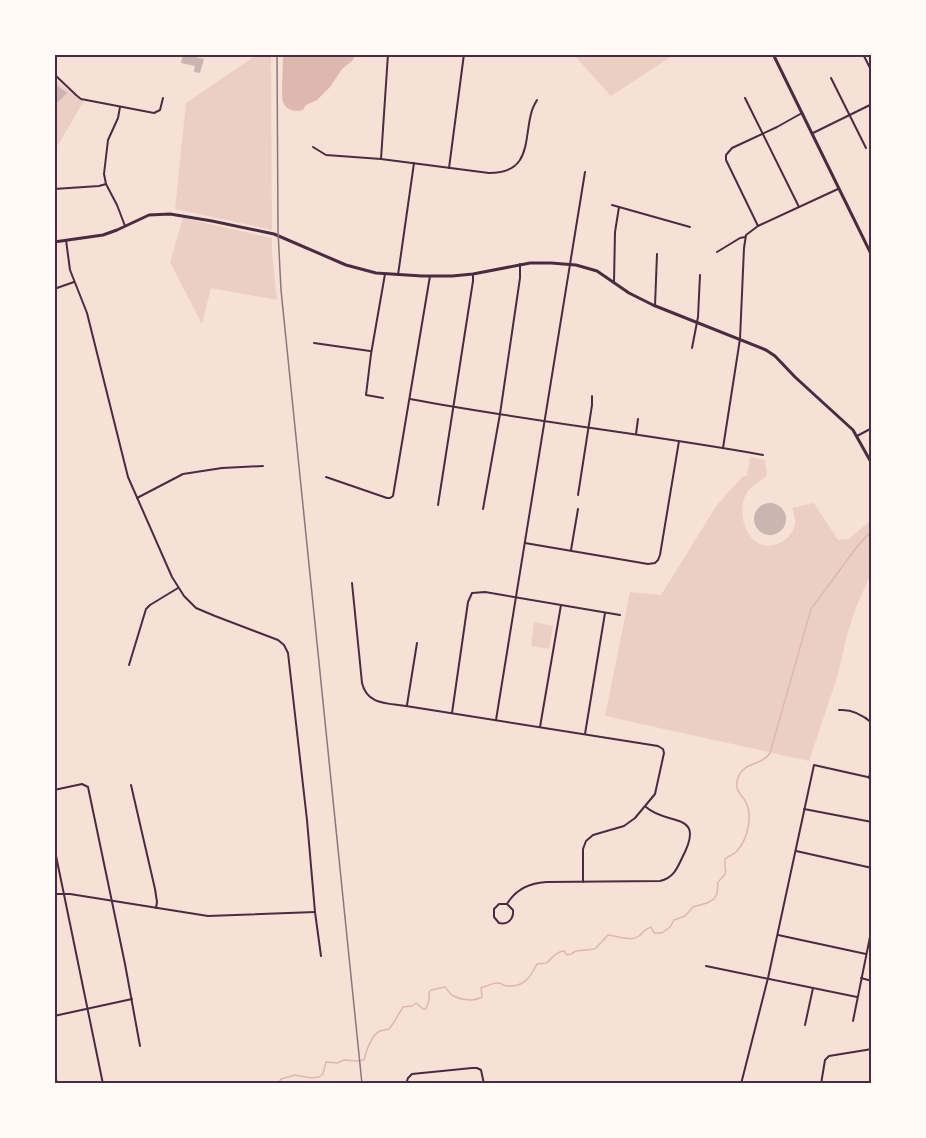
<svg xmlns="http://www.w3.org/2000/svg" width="926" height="1138" font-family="'Times New Roman',serif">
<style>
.green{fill:#ebcfc5}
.water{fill:#dcb8b0}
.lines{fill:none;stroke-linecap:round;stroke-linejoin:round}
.stream{stroke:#dcb8b0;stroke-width:1.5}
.building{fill:#ccb4b1}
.minor{stroke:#4a2c40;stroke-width:2}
.tertiary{stroke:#4a2c40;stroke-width:3}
.secondary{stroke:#4a2c40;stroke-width:3}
.rail{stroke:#8f747c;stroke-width:1.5}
.neatline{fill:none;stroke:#4a2c40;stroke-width:2}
</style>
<rect width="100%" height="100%" fill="#f7e1d7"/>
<g class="green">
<path d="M258,54h13l1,176 -97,-21 11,-106z"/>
<path d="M573,54h102l-64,42z"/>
<path d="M54,78l23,20 7,3 -26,44 -4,-4z"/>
<path d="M183,218l89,20v15l5,47 -66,-12 -9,36 -32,-62z"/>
<path d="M750,457l15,3 2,16c-7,5 -17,11 -21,18 -8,16 -3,42 14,50 15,6 34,-6 35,-22 0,-4 -1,-9 -3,-14l22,-5 24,37 11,-1 23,-20v52l-17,39 -8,25 -10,43 -28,83 -204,-45 25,-124 31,3 56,-90 26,-29h4z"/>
<path d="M534,622l19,4 -4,23 -18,-3z"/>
</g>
<path class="water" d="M283,54h72l-2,6 -11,9 -12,18 -13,13 -11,5 -3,5c-8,2 -16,1 -20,-8 -2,-6 0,-39 0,-48z"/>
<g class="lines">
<path class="stream" d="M278,1084l3,-5 14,-4 16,3 8,-1 4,-3 3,-12 11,1 7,-3 13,1 7,-1c2,-8 6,-24 16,-29 3,-1 6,-1 9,-2 6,-7 9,-14 14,-22l9,-1 4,-3 7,6h3l3,-9v-8l2,-2 14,-3c2,2 4,6 7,8 8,5 22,7 30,2l-1,-9 2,-1c5,-1 9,-4 14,-4 6,0 4,2 10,3 17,1 23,-8 30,-22l9,-1c6,-4 10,-12 18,-12l3,4 4,-1 5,-3 19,-2 13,-14c9,1 22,7 31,1 5,-4 5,-7 12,-9l3,6h8l8,-6 4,-7 11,-4 8,-9 14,-4 7,-4 3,-5 1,-12c12,-12 6,-7 7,-23 3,-3 8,-4 11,-7 12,-12 18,-39 8,-53 -5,-6 -10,-12 -6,-21 6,-17 24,-12 32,-25l41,-144 45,-61 16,-18"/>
</g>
<g class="building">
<path d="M183,54l21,5 -4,14 -6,-1 1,-6 -14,-3z"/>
<path d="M55,84l12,9 -13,13v-21z"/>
<circle cx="770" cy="519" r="16"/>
</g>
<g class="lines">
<g class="minor">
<path d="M863,54l9,18"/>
<path d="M54,74l22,21 5,4 73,14 6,-3 3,-12"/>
<path d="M831,78l35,70"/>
<path d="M745,98l54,109"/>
<path d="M120,107l-2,11 -10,22 -4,34 2,10 11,21 8,21"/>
<path d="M813,133l59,-29"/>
<path d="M313,147l13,8 55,4 108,14c42,0 35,-32 42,-59 1,-5 3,-9 6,-14"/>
<path d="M381,159l7,-105"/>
<path d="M449,168l15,-114"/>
<path d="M54,189l45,-3 7,-2"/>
<path d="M612,205l78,22"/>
<path d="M758,226l-32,-66v-5l6,-7 45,-21 25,-14"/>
<path d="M66,240l4,30 17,43 41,164 44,100 12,19 12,12 19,8 63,24 6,5 4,8 19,167 8,92 6,44"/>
<path d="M717,252l23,-14 5,-1"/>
<path d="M398,275l16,-112"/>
<path d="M614,282l1,-50 4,-25"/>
<path d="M54,289l20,-7"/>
<path d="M655,306l2,-52"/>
<path d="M314,343l56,8"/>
<path d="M692,348l6,-31 2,-42"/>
<path d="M383,398l-17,-3 5,-41 14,-80"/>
<path d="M410,399c117,22 236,35 353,56"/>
<path d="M636,434l2,-15"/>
<path d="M857,436l15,-8"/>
<path d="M723,448l17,-109 4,-91 2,-13 12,-9 80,-37"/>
<path d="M326,477l61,21h3l3,-2 37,-220"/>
<path d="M578,495l14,-90v-9"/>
<path d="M137,498l46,-24 39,-6 41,-2"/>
<path d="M438,505l35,-224v-7"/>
<path d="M483,509l17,-95 20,-136v-14"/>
<path d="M525,543l123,21 7,-1 3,-3 2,-5 19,-114"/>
<path d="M571,550l7,-41"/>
<path d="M352,583l10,100c5,22 26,20 44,23l252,40 5,3 1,4 -9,41 -20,24 -11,8 -31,9 -7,6 -3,8v33"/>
<path d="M129,665l17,-56 4,-4 28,-17"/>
<path d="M407,705l10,-62"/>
<path d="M839,710c12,-1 24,5 33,13"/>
<path d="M452,713l16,-111 4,-9 13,-1 135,23"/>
<path d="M496,720l89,-548"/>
<path d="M540,727l21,-122"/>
<path d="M585,734l20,-121"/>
<path d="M869,778l3,-14"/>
<path d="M131,785l24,104 2,13 -1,6"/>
<path d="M54,790l28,-6 6,3 37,177 15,82"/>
<path d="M804,809l68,13"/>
<path d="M54,846l49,238"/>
<path d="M796,851l76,17"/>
<path d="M54,894h16l138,22 107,-4"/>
<path d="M507,904h-8l-5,5v8l5,6c9,2 15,-4 14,-13l-6,-6c9,-15 22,-21 39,-22l114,-1c13,-3 17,-12 22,-23 25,-48 -14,-31 -36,-51"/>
<path d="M778,935l88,19"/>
<path d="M706,966l151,31"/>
<path d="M861,978l11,3"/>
<path d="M54,1016l78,-17"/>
<path d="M853,1021l19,-94"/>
<path d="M805,1025l8,-37"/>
<path d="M54,1069l3,15"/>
<path d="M406,1084l2,-6 4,-4 60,-6h5l4,2 3,14"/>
<path d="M741,1084l27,-106 46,-213 58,13"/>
<path d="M821,1084l4,-24 4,-4 43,-7"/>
</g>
<path class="tertiary" d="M54,242l49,-7 14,-5 32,-15 21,-1 42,7 62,13 72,31 30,8 46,3h30l21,-2 57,-11h21l25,2 21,6 32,22 24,12 113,45 9,6 20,21 58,53 19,34"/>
<path class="secondary" d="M773,54l99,202"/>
<path class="rail" d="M277,54l1,177 3,59 81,794"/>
</g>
<rect width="926" height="1138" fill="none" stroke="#fffaf5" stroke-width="111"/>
<rect x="56" y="56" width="814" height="1026" class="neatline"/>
</svg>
